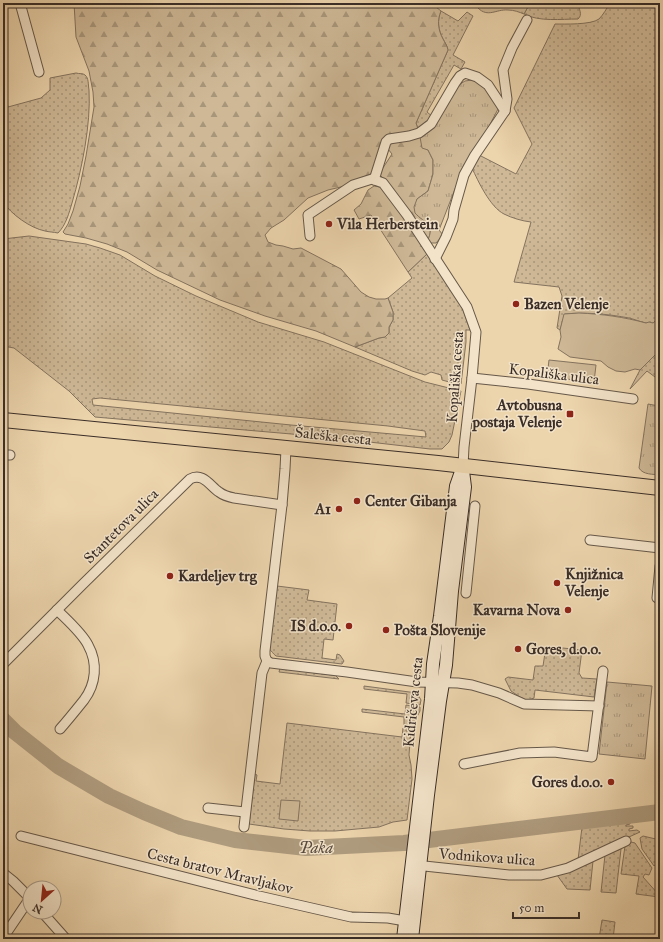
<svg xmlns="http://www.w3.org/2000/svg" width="663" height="942" font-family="'IM FELL Great Primer',serif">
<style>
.grass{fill:url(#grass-dots);stroke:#84735f;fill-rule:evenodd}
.forest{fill:url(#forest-firs);stroke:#84735f}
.park{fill:url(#park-tufts);stroke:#84735f}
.pitch{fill:#ceb896;stroke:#84735f}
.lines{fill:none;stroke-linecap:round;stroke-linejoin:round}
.river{stroke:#af9c7f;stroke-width:16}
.street-casing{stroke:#665849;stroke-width:11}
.secondary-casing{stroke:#3a2e28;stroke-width:14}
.primary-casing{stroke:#3a2e28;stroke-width:16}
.street{stroke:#f3e3c9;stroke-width:9}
.secondary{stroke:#f3e3c9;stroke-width:12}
.primary{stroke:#ecd4ac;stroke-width:14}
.poi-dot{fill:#8f2418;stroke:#f3e3c9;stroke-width:1.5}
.labels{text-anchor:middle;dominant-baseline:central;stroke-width:3;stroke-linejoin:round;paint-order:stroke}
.poi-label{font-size:15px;font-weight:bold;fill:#3a2e28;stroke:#f3e3c9;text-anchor:start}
.street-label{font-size:15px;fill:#3a2e28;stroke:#f3e3c9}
.water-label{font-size:16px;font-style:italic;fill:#574a3e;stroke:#f3e3c9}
</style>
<defs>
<pattern id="grass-dots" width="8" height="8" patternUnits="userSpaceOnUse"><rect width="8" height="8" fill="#ceb896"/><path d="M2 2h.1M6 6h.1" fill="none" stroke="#a8967a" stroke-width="1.8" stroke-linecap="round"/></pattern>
<pattern id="forest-firs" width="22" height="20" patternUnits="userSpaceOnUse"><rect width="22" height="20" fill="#ceb896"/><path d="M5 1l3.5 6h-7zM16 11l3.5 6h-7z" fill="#a8967a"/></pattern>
<pattern id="park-tufts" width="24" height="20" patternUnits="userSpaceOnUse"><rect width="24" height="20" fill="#ceb896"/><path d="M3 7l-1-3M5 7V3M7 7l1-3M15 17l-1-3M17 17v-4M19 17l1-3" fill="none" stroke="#a8967a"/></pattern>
</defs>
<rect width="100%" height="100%" fill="#ecd4ac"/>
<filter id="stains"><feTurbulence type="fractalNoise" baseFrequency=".005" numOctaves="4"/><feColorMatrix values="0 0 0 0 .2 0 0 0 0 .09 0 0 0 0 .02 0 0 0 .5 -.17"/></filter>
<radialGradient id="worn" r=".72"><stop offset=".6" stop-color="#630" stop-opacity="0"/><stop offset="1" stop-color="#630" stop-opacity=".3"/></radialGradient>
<g class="grass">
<path d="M530,3h47c2,5 6,12 1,16 -17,0 -39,3 -54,-5z"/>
<path d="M610,3h50v315h-1l-6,5c-10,1 -15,-3 -24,-5 -21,-4 -43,-6 -64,-4l-5,16 -3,-2 5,-32 -3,-9 -45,-5 17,-60c-9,-1 -19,-4 -27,-8 -14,-7 -26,-33 -32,-46l7,-13 37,19 16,-30 -18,-36 41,-84c9,0 36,1 44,-5 4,-4 8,-11 11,-16z"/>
<path d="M441,11l17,10 9,-9 6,4 -20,39 12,7 -4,7 -7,-4 -27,47 6,5 -15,12 -2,-6 32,-73c-1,-5 -3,-7 -5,-11 -5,-9 -6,-19 -2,-28z"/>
<path d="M76,73c3,1 7,0 9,2 4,3 3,10 4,15 2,34 -7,79 -17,113 -3,10 -6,22 -14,30 -5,-1 -9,-1 -13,-2 -15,-3 -34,-17 -42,-29v-116l5,21 33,-9 9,-8v-12z"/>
<path d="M29,236l57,8 14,4 20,7 35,21 41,20 62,26 66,20 101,40 36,9 -9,44 -3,7 -7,7h-12l-104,-12 -231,-20 -26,-26 -55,-43 -11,-2v-107zM100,398l288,28 37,5 1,6 -135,-12 -198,-20 -1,-6z"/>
<path d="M428,253l33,51 9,26h-4v12l-5,42 -8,-1 -11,-3 -1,-5 -10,-3 -6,3 -13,-4 -57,-24 24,-9 6,-1 4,-4v-6l4,-7v-8l-5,-14 24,-20 -4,-6z"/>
<path d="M660,350v21l-5,6 -8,-6 -17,18 10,-19z"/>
<path d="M277,586l32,4 -2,10 30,4 -4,36 -9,-1 -2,19 14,2 1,-6 3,1 4,6 -2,3 -66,-8c-3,-2 -4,-5 -7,-7z"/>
<path d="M553,647l29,3 -3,23 3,5 15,1 -3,18 -59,-7 -1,8 -8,3 -15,-10 -6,-12 3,-2 25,3 2,-14h8l2,-13z"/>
<path d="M280,668l52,7h3l4,4 -60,-7z"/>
<path d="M364,686l53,7 4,7 -1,5 -14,-2 1,-9 -43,-5z"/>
<path d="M406,705l14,2v4l-8,15 -8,-1v-8l-42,-5v-3l43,5z"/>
<path d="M287,723l115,14 1,-9h3v3h2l1,-3 2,1 -2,26 2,10 1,14 -5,41 -14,2 -14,5 -44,4h-25l-26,-2 -35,-5 6,-50 2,1 -1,6 24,3z"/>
<path d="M630,822v2l-4,1v1h7v2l-4,1v2l8,-1 3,2 -62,28 4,-33z"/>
<path d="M643,836l17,4v20l-6,6 -12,-17 -2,-11z"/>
<path d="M631,842l4,1 17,25 -3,7 -4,-1 -2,3 16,18v2l-23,-3 3,-18 -18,-2 4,-28z"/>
<path d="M620,848l1,1 -5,44 -15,-1 4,-37z"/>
<path d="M593,861l-3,29 -23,-1 -10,-14z"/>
<path d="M602,920l13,2 -2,17h-14z"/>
</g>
<g class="forest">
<path d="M74,3h357l10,8c-4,9 -3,19 2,28 2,4 4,6 5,11l-32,73 2,6 -30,9 -9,22 -8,14 -11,4 -15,8 -17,4 -20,8 -24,22 -13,8 -6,7 3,7 8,3 7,1 10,3 8,-1 40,21 20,23 8,5 7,2h9l3,-1 5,14v8l-4,7v6l-4,4 -6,1 -24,9 -39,-16 -51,-15 -45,-16 -63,-30 -30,-18 -20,-8 -21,-6 -21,-4 -2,-2 5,-8 5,-13 7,-25 6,-30 8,-49 -1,-15 -4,-21 -13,-34z"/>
<path d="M481,3h49l-6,11c-5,-2 -10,-4 -16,-4 -12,-1 -20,8 -30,-2z"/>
<path d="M420,137l1,3 7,10 5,10v14l-5,17 -11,8 2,18c12,7 14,13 8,25l-35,-55 -13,-13 13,-20 -4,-5 1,-7z"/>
<path d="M374,186l6,1 6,3 42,63 -20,19 -37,-57 -12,4 -5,-9 7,-6 7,-14z"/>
</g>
<g class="park">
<path d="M472,80c16,6 19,14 26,29l-12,23 -18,27 -6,12 -23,59 4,5 -7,8h-6l-3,-1c9,-19 -2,-18 -12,-29l-1,-6 3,-8 11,-8 5,-17v-14l-5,-10 -6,-2 -2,-11 37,-51 8,-5z"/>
<path d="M648,404l11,2 1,-1v70c-7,-1 -17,0 -21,-7z"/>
<path d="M607,682l45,4 -7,73 -46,-5z"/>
</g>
<g class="pitch">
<path d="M579,313c23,1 45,4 67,10l3,-1 4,1 6,-5h1v32l-20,20 -5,-1 -10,3 -9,-1 -8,-4 -7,-6 -31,-4 -12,-8 3,-12 -1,-7 4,-16z"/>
<path d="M549,360l47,5 -2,17 -47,-5z"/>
<path d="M281,800l19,1 -2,20 -19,-2z"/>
</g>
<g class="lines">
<path class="river" d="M3,720l12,12 43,34 51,30 35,16 37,15 54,13 71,8 98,-5 256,-31"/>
<g class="street-casing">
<g id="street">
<path d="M20,3l19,69"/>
<path d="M505,111l2,-12 -4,-29 9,-22 15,-28"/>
<path d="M374,180l12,-38 3,-3 20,-3 10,-3 12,-9 24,-41 5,-7 5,-3 12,4 11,8 17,26 -30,44 -11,20 -10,35 -1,9 -7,18 -11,22"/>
<path d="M310,236l-2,-21 45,-30 19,-6 11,4 24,32 60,92 9,25 -4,46 -8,69 -1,19"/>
<path d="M472,378l56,6 105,15"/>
<path d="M3,455h7"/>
<path d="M590,540l70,8"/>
<path d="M466,593l9,-87"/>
<path d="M657,598l3,-32"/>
<path d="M57,610c10,10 25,23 31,35 10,18 8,39 -4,55 -8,10 -16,20 -24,29"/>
<path d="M267,661l4,2 8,1 68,8 70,10 41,1 14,2 27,8 25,11 75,2"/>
<path d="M3,664l79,-79 108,-106c13,-7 20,7 29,13 4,3 10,5 15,6l48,7"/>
<path d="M464,764l56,-11 34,-1 38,5 11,-86"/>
<path d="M208,808l37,4"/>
<path d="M244,827l18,-154 5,-12 -2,-5v-5l17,-146 3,-36 1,-20"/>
<path d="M21,836l238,60 92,21 37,1 23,4"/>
<path d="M415,865l94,10h32l27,-7 58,-27"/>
<path d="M3,873l10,8 17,17"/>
<path d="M42,912l24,27"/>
<path d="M3,938l27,-40"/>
</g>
</g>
<g class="secondary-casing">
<g id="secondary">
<path d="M403,939l28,-240 2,-35 7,-48 16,-130 7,-20"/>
<path d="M412,939l16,-144 12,-94 6,-36 6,-74 13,-104 -2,-16"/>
</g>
</g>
<g class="primary-casing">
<path id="primary" d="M3,420l435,43 222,25"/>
</g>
<use href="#street" class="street"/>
<use href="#secondary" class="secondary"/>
<use href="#primary" class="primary"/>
</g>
<g class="poi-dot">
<circle cx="329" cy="224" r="4"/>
<circle cx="516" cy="304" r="4"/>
<rect x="566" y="410" width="8" height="8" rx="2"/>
<circle cx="357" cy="501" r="4"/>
<circle cx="339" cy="509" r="4"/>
<circle cx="170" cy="576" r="4"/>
<circle cx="557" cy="583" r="4"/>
<circle cx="568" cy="610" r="4"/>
<circle cx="349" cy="626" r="4"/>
<circle cx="386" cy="630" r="4"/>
<circle cx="518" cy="649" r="4"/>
<circle cx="611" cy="782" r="4"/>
</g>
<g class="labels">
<g class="poi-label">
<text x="337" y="224">Vila Herberstein</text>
<text x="524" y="304">Bazen Velenje</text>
<text x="562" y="405" text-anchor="end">Avtobusna<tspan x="562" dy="17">postaja Velenje</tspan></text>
<text x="365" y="501">Center Gibanja</text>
<text x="331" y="509" text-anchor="end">A1</text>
<text x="565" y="574">Knjižnica<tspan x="565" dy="17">Velenje</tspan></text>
<text x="178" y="576">Kardeljev trg</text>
<text x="560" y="610" text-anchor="end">Kavarna Nova</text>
<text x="341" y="626" text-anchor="end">IS d.o.o.</text>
<text x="394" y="630">Pošta Slovenije</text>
<text x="526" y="649">Gores, d.o.o.</text>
<text x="603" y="782" text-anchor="end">Gores d.o.o.</text>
</g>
<g class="street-label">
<text transform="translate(554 374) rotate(7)">Kopališka ulica</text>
<text transform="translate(455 377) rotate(-86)">Kopališka cesta</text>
<text transform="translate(333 436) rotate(6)">Šaleška cesta</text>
<text transform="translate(121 526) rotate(-45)">Stantetova ulica</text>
<text transform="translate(413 702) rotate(-84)">Kidričeva cesta</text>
<text transform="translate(487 857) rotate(4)">Vodnikova ulica</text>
<text transform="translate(220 871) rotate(14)">Cesta bratov Mravljakov</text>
</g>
<g class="water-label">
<text x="316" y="847">Paka</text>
</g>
</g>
<rect width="663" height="942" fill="none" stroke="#ecd4ac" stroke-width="16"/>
<rect x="4" y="4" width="655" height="934" fill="none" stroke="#3a2e28" stroke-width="2"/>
<rect x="8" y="8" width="647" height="926" fill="none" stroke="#3a2e28"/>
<g transform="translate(42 900) rotate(207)"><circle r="19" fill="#f3e3c9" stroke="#a99b89"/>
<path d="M0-3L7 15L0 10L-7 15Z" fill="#8f2418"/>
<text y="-6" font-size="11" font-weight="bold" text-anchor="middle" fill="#3a2e28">N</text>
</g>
<path d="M513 912v6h66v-6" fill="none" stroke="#3a2e28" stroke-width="2"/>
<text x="519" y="912" font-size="12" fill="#3a2e28" stroke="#f3e3c9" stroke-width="3" paint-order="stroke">50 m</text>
<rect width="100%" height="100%" filter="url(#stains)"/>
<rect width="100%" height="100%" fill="url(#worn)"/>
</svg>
